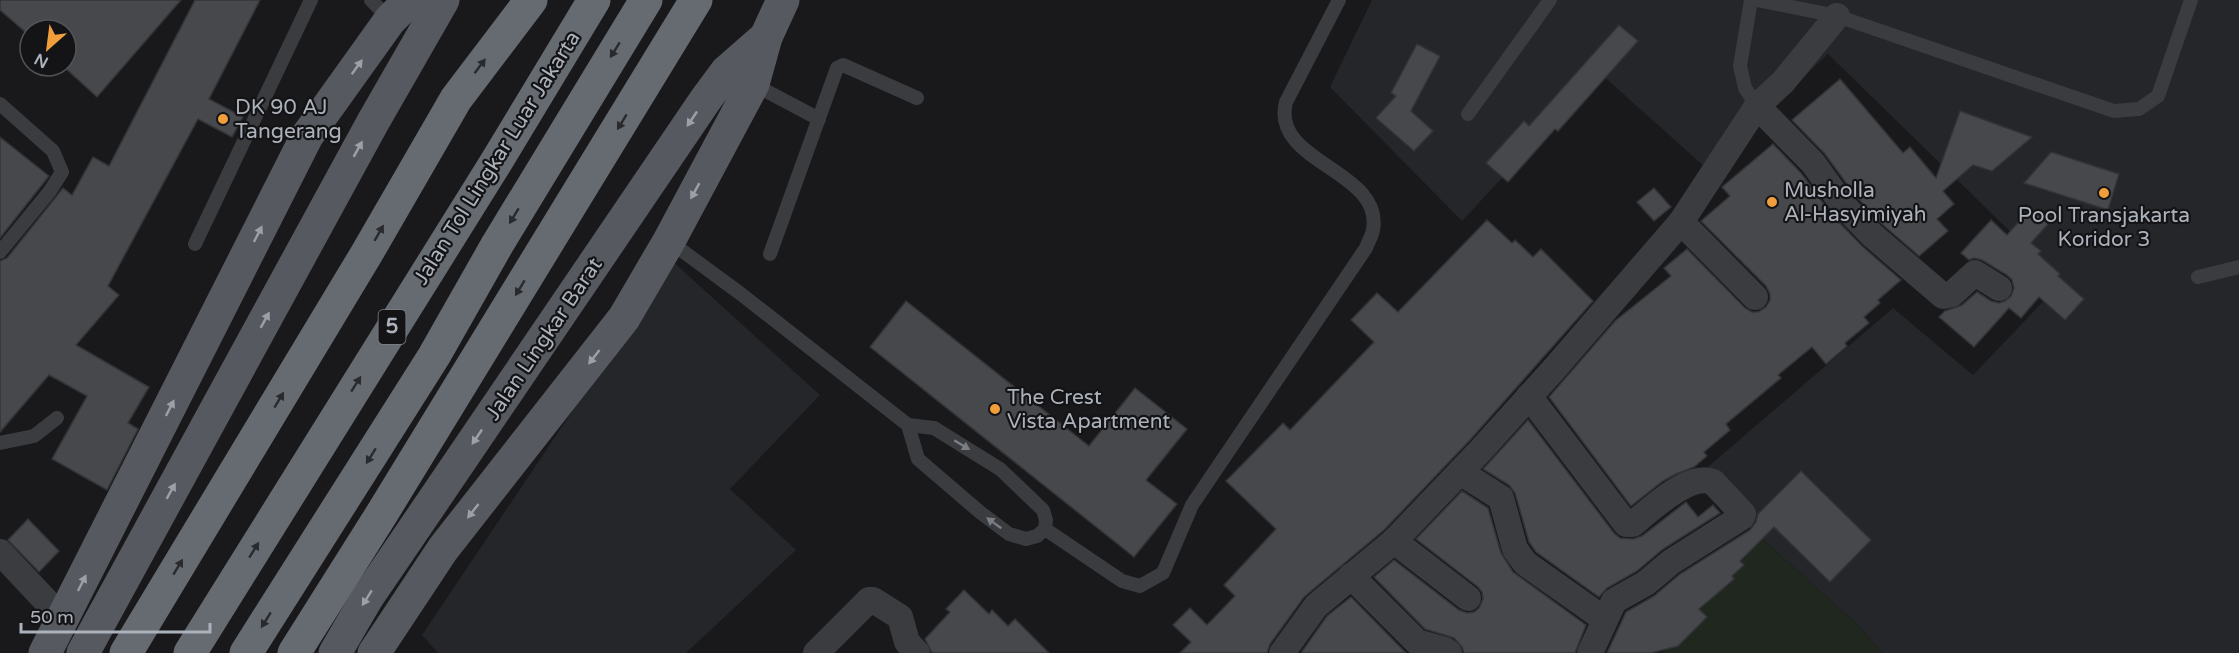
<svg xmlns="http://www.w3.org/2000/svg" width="2239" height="653" font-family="'Varela Round',sans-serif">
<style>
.built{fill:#252629}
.green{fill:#1f271f}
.building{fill:#46484b;stroke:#333437;stroke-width:1.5}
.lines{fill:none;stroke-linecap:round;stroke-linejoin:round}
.lane{stroke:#3a3c40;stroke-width:14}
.street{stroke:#3a3c40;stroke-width:26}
.primary{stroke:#56595f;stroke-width:33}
.highway{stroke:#666b71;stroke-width:33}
.oneway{fill:#282a2e}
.oneway2{fill:#9ba0a9}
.oneway3{fill:#797d84}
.poi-dot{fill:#f19f3c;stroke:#141417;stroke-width:2}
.labels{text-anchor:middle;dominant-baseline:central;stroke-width:4.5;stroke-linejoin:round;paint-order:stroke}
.shield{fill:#141417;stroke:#7e838a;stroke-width:1.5}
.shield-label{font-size:20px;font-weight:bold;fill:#acb2bb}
.poi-label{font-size:21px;fill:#acb2bb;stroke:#141417;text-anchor:start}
.street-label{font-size:21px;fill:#acb2bb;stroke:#141417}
</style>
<rect width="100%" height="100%" fill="#19191b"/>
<g class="built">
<path d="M1372,0h867v653h-357l-23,-27 -164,-148 198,-170 80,67 89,-93 -234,-228 -121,115 -107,-96 -138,148 -132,-134z"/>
<path d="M670,259l150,136 -90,94 66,61 -110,103h-248l-16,-18 225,-335z"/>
</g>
<path class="green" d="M1761,538l98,88 23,27h-220z"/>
<g class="building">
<path d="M0,0h181l-84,97 -34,-31h3v-36h-36v6l-30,-26z"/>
<path d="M195,0h65l-51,99 34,18 -11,20 -34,-18 -90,167 11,9 -43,50 73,42 -21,36 10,6 -31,61 -55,-31 35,-63 -38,-21 -49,57v-171l7,-3 56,-70 9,7 21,-38 16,9z"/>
<path d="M1619,25l19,16 -80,90 -3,-2 -47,53 -22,-19 38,-42 5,5z"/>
<path d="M1417,44l23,12 -29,55 22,20 -19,20 -38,-33 20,-22 -5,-3z"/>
<path d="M1840,79l63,74 7,-6 26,31 24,-67 72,26 -40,34 -19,-6 -30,26 11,13 -17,15 11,12 -29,25 -37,-32 -27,-29 -30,-41 -33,-34z"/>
<path d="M0,137l49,39 -49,62z"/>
<path d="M1773,144l28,29 31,42 30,31 39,34 -23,20 2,3 -16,14 5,6 -24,20 2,3 -21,18 -14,-17 -34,28 3,3 -55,46 4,6 -26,22 3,4 -13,11 -18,7 -13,7 -32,25 -82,-109 66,-76 56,-45 -7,-8 23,-19 58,59 7,4h6l8,-5 4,-7v-6l-4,-8 -65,-65 29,-25 -8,-9z"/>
<path d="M2051,152l68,22 -11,36 -84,-27z"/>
<path d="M1654,188l17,19 -17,14 -17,-19z"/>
<path d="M2031,208l17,16 -17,19 10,8 -3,3 22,20 -2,2 26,23 -19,21 -26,-23 -18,21 -12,-10 -35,39 -35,-30 6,-6 17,-6 15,-13 14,9 8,2 6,-2 6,-5 3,-8 -2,-8 -5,-5 -25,-15 -8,-2 -5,2 -8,-7 30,-33 16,15z"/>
<path d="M1487,220l25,23 3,-3 18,17 8,-8 52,52 -123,139 -86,90 -80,67 -34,47 -3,9h-87l11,-11 -18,-17 17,-17 17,17 28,-29 -11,-11 52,-56 -50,-48 57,-58 7,7 84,-88 -23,-22 26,-27 21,19z"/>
<path d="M906,301l183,145 46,-58 52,41 -41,51 31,24 -43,53 -264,-210z"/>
<path d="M1528,420l86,113 6,5 13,1 9,-3 44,-34 12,15 15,-12 7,8 -57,36 -26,22 -30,17 -8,9 -63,-45 -7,-10 -14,-49 -6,-8 -26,-16z"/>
<path d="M1801,471l70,69 -41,42 -56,-55 -34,34 4,4 -12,11 2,3 -35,30 8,8 -29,29 -27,7h-44l19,-41 28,-16 26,-22 70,-44 6,-8 2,-8z"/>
<path d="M1462,491l26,17 13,45 12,19 73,53 -11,28h-111l-2,-6 -8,-9 -29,-9 -51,-52 20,-17 65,50 8,3 7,-1 5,-4 4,-9 -1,-7 -4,-5 -62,-48z"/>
<path d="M28,519l31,32 -20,21 -31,-32z"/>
<path d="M964,590l25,24 3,-4 16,16 7,-7 34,34h-117l-7,-14 25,-27 -4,-3z"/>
<path d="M1351,597l55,56h1h-106l26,-37z"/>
</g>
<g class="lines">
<g class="lane">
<path d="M371,0l19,20"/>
<path d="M1751,0l-11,66 5,22 12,18"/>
<path d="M1757,0l80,16 277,95 25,-2 19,-13 33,-96"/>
<path d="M753,84l66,35"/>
<path d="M0,104l53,47 9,21 -12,19 -50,61"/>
<path d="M1468,114l82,-114"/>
<path d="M669,241l72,53 167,131 26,3 66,41 43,41 3,10 -1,9 -8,7 -11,3 -17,-5 -28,-21 -63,-54 -10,-34"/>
<path d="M195,244l116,-244"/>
<path d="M770,254l67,-186 6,-3 74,33"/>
<path d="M2198,277l41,-10"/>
<path d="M0,443l34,-7 23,-18"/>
<path d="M1045,529l77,52 18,5 23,-13 29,-68 174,-257c2,-6 6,-12 7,-18 11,-60 -103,-67 -87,-128l53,-102"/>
</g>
<g class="street">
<path d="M1757,106l56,57 30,42 29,30 71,61 9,-2 23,-21 24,15"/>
<path d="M1681,222l74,75"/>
<path d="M1529,396l97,128h7c17,-14 56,-52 80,-42l30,32 -1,3 -71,45 -25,21 -32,18 -24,52"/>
<path d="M1460,472l41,26 14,51 10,14 79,56"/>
<path d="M1394,541l74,57"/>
<path d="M0,552l63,67"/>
<path d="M1351,576l66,66 28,8 4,3"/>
<path d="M816,653l53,-53h4l27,17 7,25 10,11"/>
<path d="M1282,653l34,-47 78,-65 87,-91 74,-82 126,-146 76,-116 26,-24 54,-66"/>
</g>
<g class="primary">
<path d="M45,653l262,-517 83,-116 20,-20"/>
<path d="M83,653l290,-531 70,-122"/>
<path d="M335,653l32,-55 339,-499 20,-27 40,-35"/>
<path d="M374,653l69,-104 181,-231 45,-77 84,-157 13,-47 17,-37"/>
</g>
<g class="highway">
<path d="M126,653l241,-400 89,-154 75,-99"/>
<path d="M190,653l308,-494 96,-159"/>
<path d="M246,653l188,-297 63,-111 149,-245"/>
<path d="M294,653l87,-138 315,-515"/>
</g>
</g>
<defs><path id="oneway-solid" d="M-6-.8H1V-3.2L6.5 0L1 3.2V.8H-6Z" transform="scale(1.5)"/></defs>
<g class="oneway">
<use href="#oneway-solid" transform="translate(615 50) rotate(122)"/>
<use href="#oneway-solid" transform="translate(480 66) rotate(-53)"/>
<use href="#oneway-solid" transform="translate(622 122) rotate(121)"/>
<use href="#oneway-solid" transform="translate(514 216) rotate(121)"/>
<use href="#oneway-solid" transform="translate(379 233) rotate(-60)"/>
<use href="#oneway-solid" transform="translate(520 288) rotate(121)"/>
<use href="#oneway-solid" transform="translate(356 384) rotate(-58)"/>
<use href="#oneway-solid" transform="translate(279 400) rotate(-59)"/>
<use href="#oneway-solid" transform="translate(371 456) rotate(122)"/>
<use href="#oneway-solid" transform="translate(254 550) rotate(-58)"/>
<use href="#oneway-solid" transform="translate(178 567) rotate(-59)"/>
<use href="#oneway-solid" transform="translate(266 620) rotate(122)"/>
</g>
<g class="oneway2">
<use href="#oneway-solid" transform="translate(357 67) rotate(-54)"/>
<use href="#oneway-solid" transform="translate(692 119) rotate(124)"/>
<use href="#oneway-solid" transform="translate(358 149) rotate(-61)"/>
<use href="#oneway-solid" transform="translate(695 191) rotate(119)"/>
<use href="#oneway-solid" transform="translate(258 234) rotate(-63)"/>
<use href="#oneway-solid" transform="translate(265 320) rotate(-61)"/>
<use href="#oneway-solid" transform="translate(594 357) rotate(128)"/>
<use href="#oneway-solid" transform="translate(170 408) rotate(-63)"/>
<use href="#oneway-solid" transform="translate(477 437) rotate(124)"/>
<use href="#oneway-solid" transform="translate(171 491) rotate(-61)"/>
<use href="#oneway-solid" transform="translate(473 511) rotate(128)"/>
<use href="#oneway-solid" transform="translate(82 583) rotate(-63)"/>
<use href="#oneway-solid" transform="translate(367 598) rotate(122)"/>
</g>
<g class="oneway3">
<use href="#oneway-solid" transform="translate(962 445) rotate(31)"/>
<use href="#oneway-solid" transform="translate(994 523) rotate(-144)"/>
</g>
<g class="poi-dot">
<circle cx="223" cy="119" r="6"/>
<circle cx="2104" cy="193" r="6"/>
<circle cx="1772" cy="202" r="6"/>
<circle cx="995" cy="409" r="6"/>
</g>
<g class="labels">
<rect class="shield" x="378.5" y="310" width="27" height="34" rx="4.5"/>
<g class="shield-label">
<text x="392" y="327">5</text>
</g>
<g class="poi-label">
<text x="235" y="107">DK 90 AJ<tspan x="235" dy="24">Tangerang</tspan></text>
<text x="1784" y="190">Musholla<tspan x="1784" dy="24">Al-Hasyimiyah</tspan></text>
<text x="2104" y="215" text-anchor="middle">Pool Transjakarta<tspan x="2104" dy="24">Koridor 3</tspan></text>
<text x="1007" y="397">The Crest<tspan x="1007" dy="24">Vista Apartment</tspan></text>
</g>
<g class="street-label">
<text transform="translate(497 158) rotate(-58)">Jalan Tol Lingkar Luar Jakarta</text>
<text transform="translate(544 339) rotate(-56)">Jalan Lingkar Barat</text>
</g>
</g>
<g transform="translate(48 48) rotate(208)"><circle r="28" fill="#141417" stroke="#515359" stroke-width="1.5"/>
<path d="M0-4.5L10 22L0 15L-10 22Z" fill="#f19f3c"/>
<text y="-9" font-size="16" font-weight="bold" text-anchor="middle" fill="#acb2bb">N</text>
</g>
<path d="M21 623v9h189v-9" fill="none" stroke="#acb2bb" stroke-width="3"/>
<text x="30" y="623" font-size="18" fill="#acb2bb" stroke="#141417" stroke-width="4.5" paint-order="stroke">50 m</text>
</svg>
